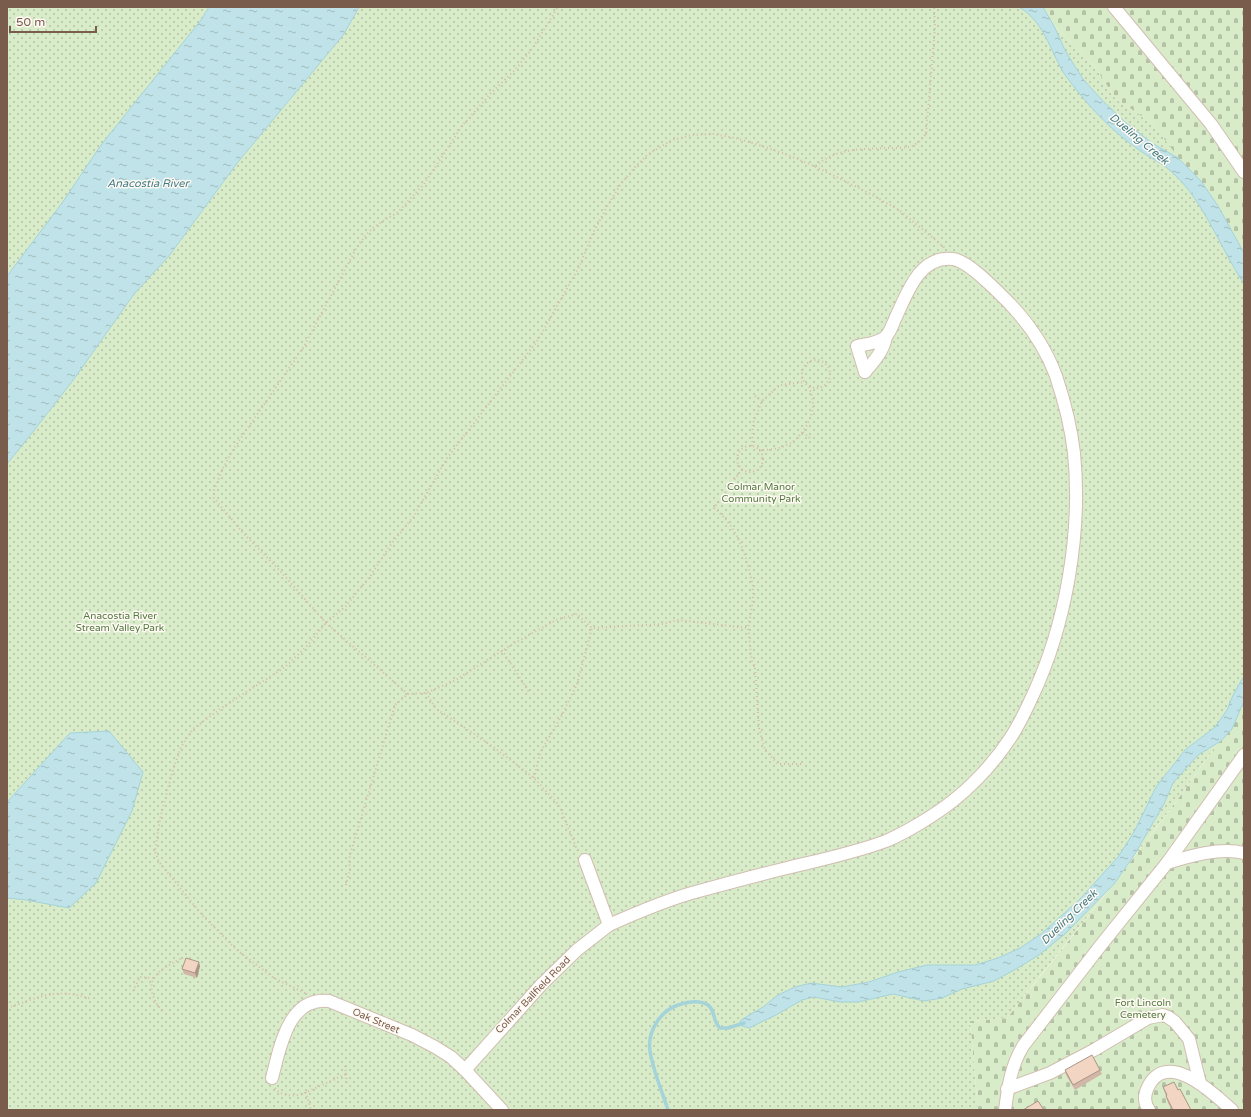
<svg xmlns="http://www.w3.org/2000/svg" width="1251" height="1117" font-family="'Varela Round',sans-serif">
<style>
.cemetery{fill:url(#cemetery-stones)}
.park{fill:url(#park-dots)}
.water{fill:url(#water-ripples);stroke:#a5d3da}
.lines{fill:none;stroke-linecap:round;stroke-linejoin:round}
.stream{stroke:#a5d3da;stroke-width:3.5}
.minor-casing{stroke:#d1beb0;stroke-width:14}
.path{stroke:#d9b8a5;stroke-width:2;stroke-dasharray:1 3;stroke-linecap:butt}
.minor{stroke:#fff;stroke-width:12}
.wall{fill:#d1b7a8}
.shaded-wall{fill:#aa9588}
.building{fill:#f3d5c3;stroke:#aa9588}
.labels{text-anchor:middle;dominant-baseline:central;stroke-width:3;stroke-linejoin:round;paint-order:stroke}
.park-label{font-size:10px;fill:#537a41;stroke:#fffaf3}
.street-label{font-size:10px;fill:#7a5c4d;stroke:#fffaf3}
.water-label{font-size:11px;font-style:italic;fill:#437c86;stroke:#fffaf3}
</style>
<defs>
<pattern id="cemetery-stones" width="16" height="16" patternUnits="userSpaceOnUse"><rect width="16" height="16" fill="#d8ecc9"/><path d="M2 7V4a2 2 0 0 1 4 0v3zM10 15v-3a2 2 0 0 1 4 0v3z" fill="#b4c2a5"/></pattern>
<pattern id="park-dots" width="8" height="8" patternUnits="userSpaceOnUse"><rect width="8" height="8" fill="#d8ecc9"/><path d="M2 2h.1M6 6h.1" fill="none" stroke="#b4c2a5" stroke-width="1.8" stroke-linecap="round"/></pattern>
<pattern id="water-ripples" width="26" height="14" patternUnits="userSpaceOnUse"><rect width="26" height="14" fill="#bfe3e8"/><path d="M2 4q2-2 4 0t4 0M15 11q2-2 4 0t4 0" fill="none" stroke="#a0bbbe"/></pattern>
</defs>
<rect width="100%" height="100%" fill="#fdf6ec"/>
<g class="cemetery">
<path d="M1044,7h200v250l-91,-133 -38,-26 -20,-31 -40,-41z"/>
<path d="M1244,704v406h-266l-8,-89 37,-3c82,-103 165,-204 237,-314z"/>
</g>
<g class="park">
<path d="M7,7h251l-251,325z"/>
<path d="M359,7h685l11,19 40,41 20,31 38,26 72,95 19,38v447c-72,110 -156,211 -237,314l-37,3 8,89h-971v-653l25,-24 42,-54 60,-85 35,-38 69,-94 106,-128z"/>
</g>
<g class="water">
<path d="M209,7h150l-15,27 -106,128 -69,94 -35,38 -60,85 -42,54 -25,31v-188l55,-73 39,-58 100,-125z"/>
<path d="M1019,7h24l11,19 12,26 17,27 19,21 23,22 27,21 26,15 23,23 17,25 26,47v31c-23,-35 -40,-82 -70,-110 -10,-10 -24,-16 -35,-24 -23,-16 -42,-35 -60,-57 -5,-6 -11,-14 -16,-21 -13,-23 -20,-51 -44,-65z"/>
<path d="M1244,676v25l-12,28 -11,12 -23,14 -25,28 -9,21 -31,53 -19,27 -49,50 -26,21 -23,14 -22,12 -32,8 -20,9 -18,3 -31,-7 -35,8h-18l-26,-5 -12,3 -26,15 -27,13 -10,-3 2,-5 22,-13 15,-12 17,-8 16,-4 31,4 27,-5 29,-10 29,-7h48l23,-7 22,-10 21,-14 38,-34 39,-43 16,-25 22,-45 29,-37 30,-23 12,-17 6,-15z"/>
<path d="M109,731l34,41 -11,39 -36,72 -27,25 -43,-8 -19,-2v-96l63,-69z"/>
</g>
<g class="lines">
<path class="stream" d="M668,1110c-6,-19 -15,-39 -18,-59 -3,-19 10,-40 28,-46 9,-3 21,-6 30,0 8,6 4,16 12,23h8l16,-5"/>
<g class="minor-casing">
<g id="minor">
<path d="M1114,7l97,117 33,48"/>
<path d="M865,372c9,-11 18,-20 21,-35"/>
<path d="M1167,863c23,-7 53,-16 77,-10"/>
<path d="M609,925c29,-13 59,-26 90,-34 29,-8 59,-16 88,-23 33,-8 67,-15 99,-27 21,-9 49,-26 68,-41 21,-17 42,-40 57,-63 8,-12 15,-27 21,-40 34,-72 50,-165 42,-244 -3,-26 -10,-53 -18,-77 -10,-27 -27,-52 -46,-72 -12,-12 -41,-43 -57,-45 -34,-4 -46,35 -58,60 -3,7 -6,16 -11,19 -9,6 -18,6 -27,8l8,26"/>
<path d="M465,1070l76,-85 36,-35 32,-25 -24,-65"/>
<path d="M272,1078c8,-30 16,-82 57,-77l83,34 23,12 16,10 14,13 37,40"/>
<path d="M1007,1089l43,-16 44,-23 54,-32 15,-3 5,2 7,5 14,17 11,44"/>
<path d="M1005,1110c3,-23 6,-44 18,-64l78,-101 66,-82 77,-108"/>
<path d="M1149,1110c-5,-7 -5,-15 -1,-23 19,-39 66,7 84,23"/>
</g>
</g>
<g class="path">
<path d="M816,166c19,-18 47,-17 71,-18 7,0 15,0 22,-1 7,-2 13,-8 17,-13l9,-106 -1,-21"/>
<circle cx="816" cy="374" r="14"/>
<path d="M755,396l7,5"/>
<path d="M803,432l8,7"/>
<path d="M752,446l1,-23 9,-22 18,-16 25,-3"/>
<circle cx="750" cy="459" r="13"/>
<path d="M759,450c10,0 19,-1 28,-5 14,-6 26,-26 26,-41 0,-6 -3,-13 -4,-19"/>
<path d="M742,469l-28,39c21,17 30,40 36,66 1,4 3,10 3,15 1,12 -3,27 -5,39"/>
<path d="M502,650l27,42 -2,1"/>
<path d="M426,693l8,13 4,4 54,36 42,32 25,27 19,47"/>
<path d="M408,694l-82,-71 -43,-49 -40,-41 -29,-35v-8l10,-24 10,-18 69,-100 54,-101 9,-12 8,-8 24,-15 26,-28 38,-58 28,-32 25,-24 17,-21 26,-42"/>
<path d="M534,778l6,-25 22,-38 15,-31 15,-56"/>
<path d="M346,885l4,-16 -1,-7 1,-7 45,-150 13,-11 18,-1 28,-12 59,-37 43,-24 21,-6 15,14 70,-4 16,-4 70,8 4,33 3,7 4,60 6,22 13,14h25"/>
<path d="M133,991l7,-14 13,1"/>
<path d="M305,993l-31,-15 -37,-28 -34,-34 -44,-54 -4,-11 5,-32 12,-46 9,-26 12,-18 30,-22 62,-40 21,-20 20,-24 20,-17 25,-31 21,-32 22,-27 33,-58 91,-118 41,-73 14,-34 14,-26 13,-22 15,-18 12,-12 25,-15 20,-5 21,-1 22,4 21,6 32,11 28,12 49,24 34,19 46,38"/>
<path d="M7,1008c33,-11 49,-21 84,-9"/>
<path d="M162,1011c-22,-29 -7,-39 20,-53"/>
<path d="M345,1066l2,19"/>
<path d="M275,1088c6,8 16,8 25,7l46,-21"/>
<path d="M306,1092l5,18"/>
</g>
<use href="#minor" class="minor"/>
</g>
<g class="wall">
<path d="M200,966l-3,12 -13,-4 -2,-5z"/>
<path d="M1065,1070h35l2,4 -27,16 -9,-15z"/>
<path d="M1163,1087l15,3 13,20h-19l-4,-7z"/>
</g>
<path class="shaded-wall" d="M199,962l1,4 -3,12 -2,-5z"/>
<g class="building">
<path d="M186,958l13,4 -4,11 -13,-4z"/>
<path d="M1092,1055l8,15 -27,15 -8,-15z"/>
<path d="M1174,1082l4,8 2,-1 11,21h-18l-7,-14 1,-1 -4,-8z"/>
<path d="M1038,1101l6,9h-21z"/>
</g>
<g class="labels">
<g class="park-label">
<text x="761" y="487">Colmar Manor<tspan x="761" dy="12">Community Park</tspan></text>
<text x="120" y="616">Anacostia River<tspan x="120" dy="12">Stream Valley Park</tspan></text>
<text x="1143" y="1003">Fort Lincoln<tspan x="1143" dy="12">Cemetery</tspan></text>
</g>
<g class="street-label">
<text transform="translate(533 995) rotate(-46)">Colmar Ballfield Road</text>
<text transform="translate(376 1021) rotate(23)">Oak Street</text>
</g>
<g class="water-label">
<text transform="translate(1139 139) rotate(40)">Dueling Creek</text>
<text x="148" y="183">Anacostia River</text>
<text transform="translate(1069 917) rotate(-44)">Dueling Creek</text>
</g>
</g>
<rect width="1251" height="1117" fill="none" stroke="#7a5c4d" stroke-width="16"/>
<path d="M10 26v6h86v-6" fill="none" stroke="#7a5c4d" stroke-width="2"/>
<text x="16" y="26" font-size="12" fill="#7a5c4d" stroke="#fffaf3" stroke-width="3" paint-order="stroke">50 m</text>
</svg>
